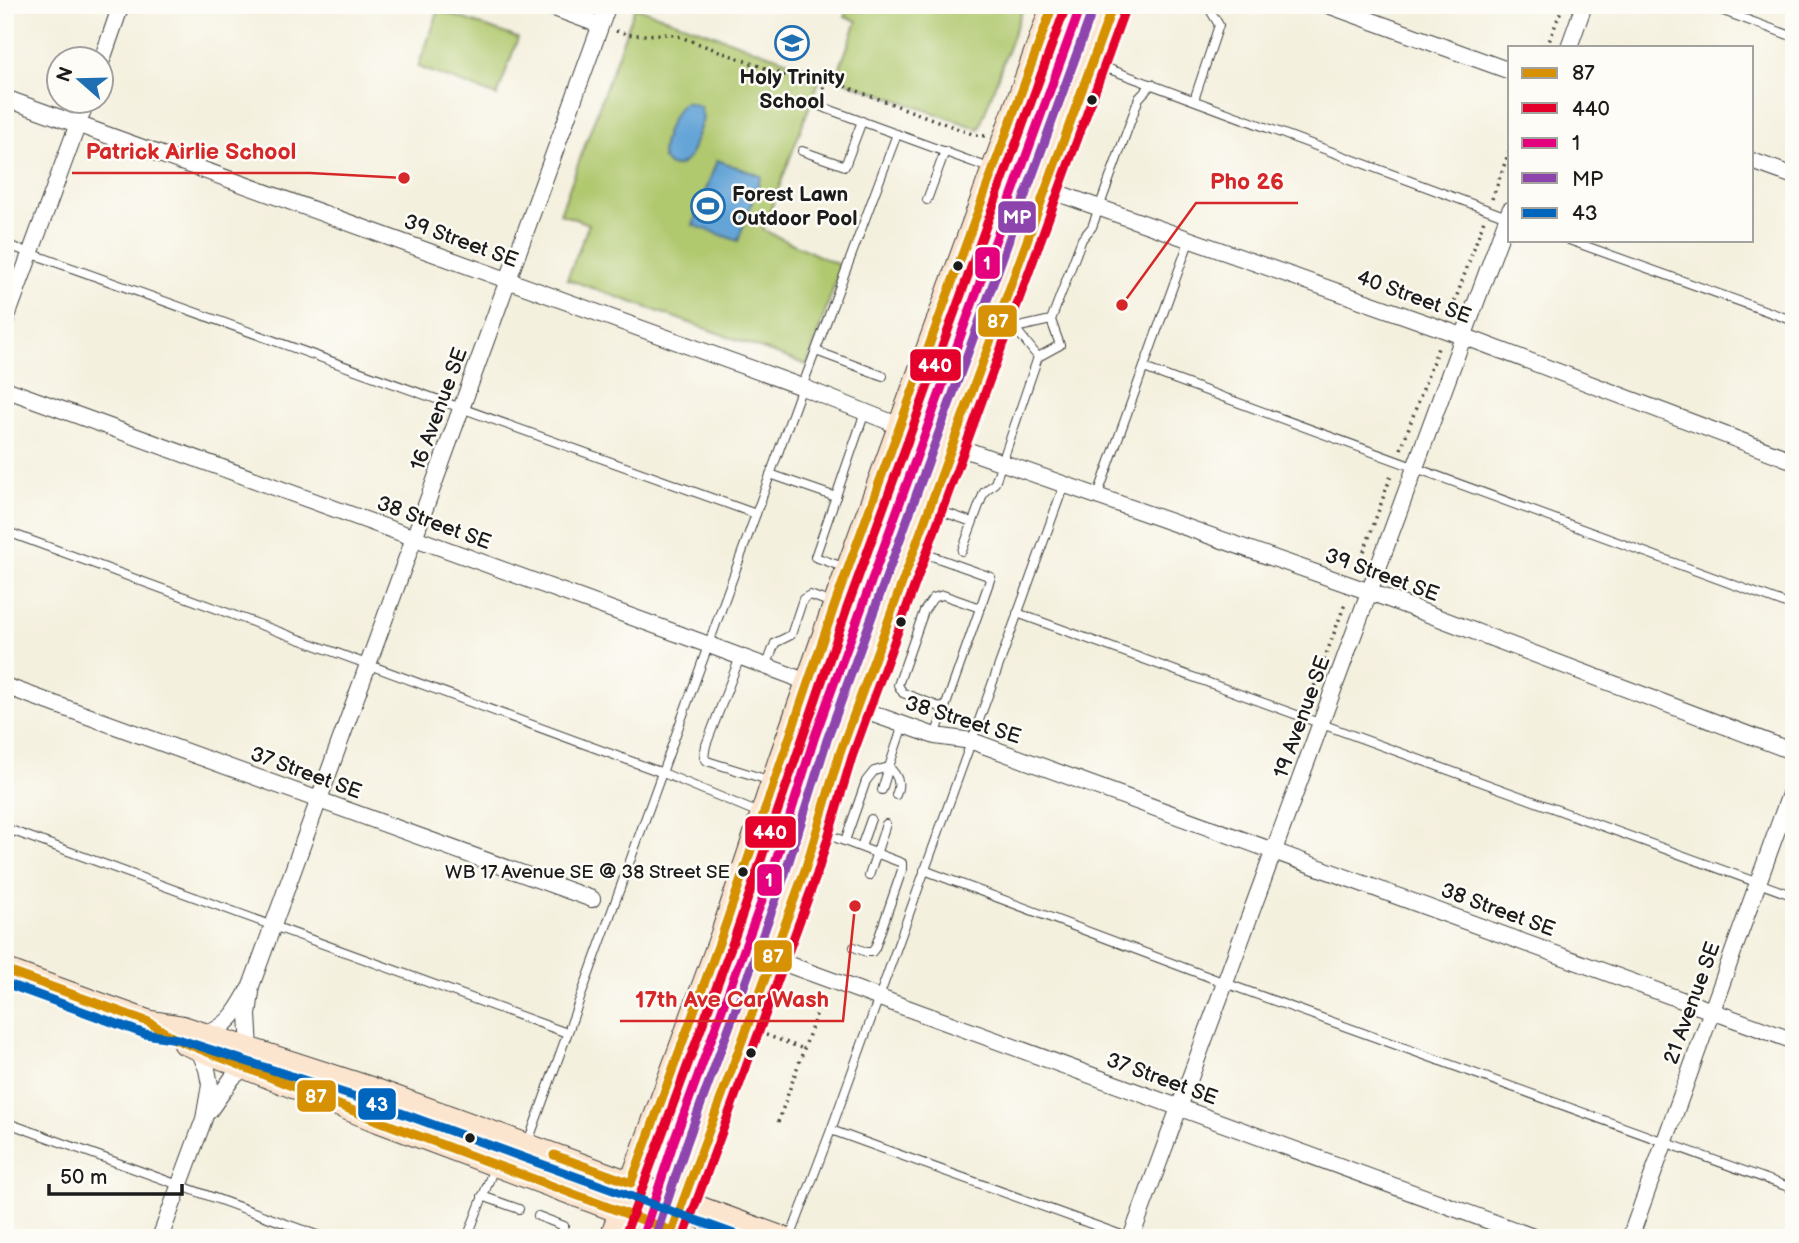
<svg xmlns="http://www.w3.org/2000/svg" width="1799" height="1243" font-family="'Balsamiq Sans',sans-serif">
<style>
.green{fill:#b0c86e;stroke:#667245;stroke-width:2}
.water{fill:#65a4d7;stroke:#40607a;stroke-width:2}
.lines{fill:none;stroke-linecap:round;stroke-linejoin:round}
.service-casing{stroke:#3c3c39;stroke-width:10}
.minor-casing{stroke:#3c3c39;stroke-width:18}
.secondary-casing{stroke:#3c3c39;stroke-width:25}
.path{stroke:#3c3c39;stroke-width:3.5;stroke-dasharray:2 5;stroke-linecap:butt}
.service{stroke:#fff;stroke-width:8}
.minor{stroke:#fff;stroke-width:16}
.secondary{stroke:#fce5cf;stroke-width:23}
.bus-1-casing{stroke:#fdfcf7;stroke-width:14}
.bus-2-casing{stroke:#fdfcf7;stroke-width:14}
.bus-3-casing{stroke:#fdfcf7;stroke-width:14}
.bus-4-casing{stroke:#fdfcf7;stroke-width:14}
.bus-5-casing{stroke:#fdfcf7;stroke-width:14}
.bus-1{stroke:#d69104;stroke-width:9}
.bus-2{stroke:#e4002b;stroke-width:9}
.bus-3{stroke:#e5007d;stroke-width:9}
.bus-4{stroke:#8e44ad;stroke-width:9}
.bus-5{stroke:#0065bd;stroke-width:9}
.bus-dot{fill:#1c1c1c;stroke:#fdfcf7;stroke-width:2.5}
.labels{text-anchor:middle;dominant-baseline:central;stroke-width:5;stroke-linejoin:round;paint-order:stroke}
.bus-label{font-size:19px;fill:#1c1c1c;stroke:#fdfcf7;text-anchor:end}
.poi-label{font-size:21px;font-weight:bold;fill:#1c1c1c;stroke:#fdfcf7}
.street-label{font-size:21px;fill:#1c1c1c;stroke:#fdfcf7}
.leader{fill:none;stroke:#d62828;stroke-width:2.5}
.callout-dot{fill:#d62828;stroke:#fdfcf7;stroke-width:2.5}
.callout-label{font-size:23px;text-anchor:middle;font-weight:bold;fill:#d62828;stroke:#fdfcf7;stroke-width:5;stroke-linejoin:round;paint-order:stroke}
.line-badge{stroke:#fdfcf7;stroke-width:2.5}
.badge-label{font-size:19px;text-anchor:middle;font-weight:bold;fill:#fff}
</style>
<rect width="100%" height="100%" fill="#fdfcf7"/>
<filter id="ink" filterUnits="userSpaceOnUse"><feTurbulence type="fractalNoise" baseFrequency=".0143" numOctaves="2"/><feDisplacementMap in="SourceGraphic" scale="14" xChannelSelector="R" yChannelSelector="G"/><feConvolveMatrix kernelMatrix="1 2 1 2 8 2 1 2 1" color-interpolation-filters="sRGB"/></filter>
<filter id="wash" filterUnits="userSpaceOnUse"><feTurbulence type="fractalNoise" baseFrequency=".00686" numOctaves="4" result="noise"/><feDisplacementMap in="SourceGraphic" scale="28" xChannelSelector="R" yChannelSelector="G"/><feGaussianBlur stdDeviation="1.57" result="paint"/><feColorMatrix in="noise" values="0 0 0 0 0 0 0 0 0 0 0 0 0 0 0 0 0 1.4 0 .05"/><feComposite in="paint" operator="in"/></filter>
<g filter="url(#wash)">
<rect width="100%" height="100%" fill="#f4f0de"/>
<g class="green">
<path d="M849,5h175l-45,124 -143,-51 -17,3 -56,149 78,36 -34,99 -240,-86 22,-55 -29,-10 75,-207 201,71 21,-57 -12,-4z"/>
<path d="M439,10l79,28 -21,58 -79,-29z"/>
</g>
<g class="water">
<path d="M685,102l15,4 3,13 -14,39 -10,8h-9l-7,-7c-4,-13 10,-50 22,-57z"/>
<path d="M717,160l44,16 -23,65 -45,-16z"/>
</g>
</g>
<g filter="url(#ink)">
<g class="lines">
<g class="service-casing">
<g id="service">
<path d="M1707,5l87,32"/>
<path d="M1093,63l414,154"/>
<path d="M1194,100l25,-75 -12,-20"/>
<path d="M817,105l175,64"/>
<path d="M802,151l43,15 17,-45"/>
<path d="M927,200l18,-49"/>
<path d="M1569,240l225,81"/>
<path d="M5,244l751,270"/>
<path d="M1000,322l15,6 23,29"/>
<path d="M1015,328l36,-8"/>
<path d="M816,351l67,25"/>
<path d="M1144,368l650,239"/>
<path d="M770,474l66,23"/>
<path d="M1097,497l93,-258"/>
<path d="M932,508l40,14"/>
<path d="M5,531l658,242 96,40"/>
<path d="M915,550l76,27 -56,159"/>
<path d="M962,551l22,-59 11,-9 43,-126 22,-12 -9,-25 31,-81 10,-12 47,-129 13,-14"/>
<path d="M846,568l-31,-11 50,-145"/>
<path d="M1017,613l777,283"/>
<path d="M740,657l-34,88 -2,12 3,4 64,20"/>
<path d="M766,667l9,-24 16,-8 12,-36 7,-4 22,8"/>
<path d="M945,709l-42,-16 -5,-8 26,-74 9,-13 10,-3 37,13"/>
<path d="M889,767c9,9 12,16 7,28"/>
<path d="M882,790l7,-23"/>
<path d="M5,828l562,205"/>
<path d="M818,831l84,32v7l-27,78 -3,4h-6l-12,-5"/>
<path d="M845,841l21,-60 8,-10 15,-4 14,-42"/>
<path d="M861,847l10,-28"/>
<path d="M924,870l301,113 569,206"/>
<path d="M869,876l17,-52"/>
<path d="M5,1122l320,116"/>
<path d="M831,1130l299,108"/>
<path d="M528,1142l274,-755 95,-253"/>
<path d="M482,1196l37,13"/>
<path d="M538,1216l26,10 -4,12"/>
<path d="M467,1238l28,-73"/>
<path d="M642,1238l32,-97 98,-268 43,-137 266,-731"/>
<path d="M790,1238l41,-108 233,-645"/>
</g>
</g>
<g class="minor-casing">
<g id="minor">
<path d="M546,5l54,20"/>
<path d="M1328,5l182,66"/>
<path d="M1569,47l15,-42"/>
<path d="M102,60l19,-55"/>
<path d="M5,98l797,289 98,39"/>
<path d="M1752,161l42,15"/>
<path d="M1018,179l453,160 323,122"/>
<path d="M5,322l81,-220"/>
<path d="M5,389l704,256 83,31 84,39 59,21 37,5 822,300"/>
<path d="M952,445l418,147 424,160"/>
<path d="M5,686l587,213"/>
<path d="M773,959l763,279"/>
<path d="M205,1035c27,-11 32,-25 46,-49l357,-981"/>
<path d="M250,1049l-2,-34 3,-23"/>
<path d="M209,1111l24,-34 11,-9"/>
<path d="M160,1238l44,-119 6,-34 -3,-16 -9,-21"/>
<path d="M1131,1238l379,-1028"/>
<path d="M1630,1238l164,-455"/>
</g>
</g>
<g class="secondary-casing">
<g id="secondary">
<path d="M5,970l144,52 32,5 191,62 410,149"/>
<path d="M185,1043l186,75 320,120"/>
<path d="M611,1238l111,-303 59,-178 54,-153 218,-599"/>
<path d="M670,1238l135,-368 35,-117 273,-748"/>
</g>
</g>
<g class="path">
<path d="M616,31c21,8 38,1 59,4l117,43 39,3 141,53 13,2"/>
<path d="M1547,47l16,-42"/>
<path d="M821,95l5,-15"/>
<path d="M1492,199l18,-50"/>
<path d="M1450,315l34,-95"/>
<path d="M1401,449l38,-104"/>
<path d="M1357,571l35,-98"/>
<path d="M1307,706l39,-105"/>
<path d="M766,1035l38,14"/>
<path d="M778,1122l43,-121"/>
</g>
<use href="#service" class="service"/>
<use href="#minor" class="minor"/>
<use href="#secondary" class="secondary"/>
<g class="bus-1-casing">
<g id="bus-1">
<path d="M5,970l144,52 26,17 196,79 301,113 133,-361 35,-117 273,-748"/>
<path d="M554,1155l77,28 91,-248 113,-331 218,-599"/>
</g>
</g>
<g class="bus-2-casing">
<g id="bus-2">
<path d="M624,1238l110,-299 113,-331 218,-599"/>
<path d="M683,1238l134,-364 35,-117 273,-748"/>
</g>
</g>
<g class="bus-3-casing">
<path id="bus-3" d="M642,1238l32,-97 98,-268 43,-137 266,-731"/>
</g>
<g class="bus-4-casing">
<path id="bus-4" d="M655,1238l31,-93 98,-268 43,-137 266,-731"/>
</g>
<g class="bus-5-casing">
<path id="bus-5" d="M5,983l140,51 33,5 190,62 377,137"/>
</g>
<use href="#bus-1" class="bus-1"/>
<use href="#bus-2" class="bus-2"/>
<use href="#bus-3" class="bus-3"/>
<use href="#bus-4" class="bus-4"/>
<use href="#bus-5" class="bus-5"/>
</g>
</g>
<defs>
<g id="school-ring" transform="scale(1.75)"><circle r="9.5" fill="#fdfcf7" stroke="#1f6fb2" stroke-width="1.5"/><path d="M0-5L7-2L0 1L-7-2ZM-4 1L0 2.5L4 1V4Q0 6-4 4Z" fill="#1f6fb2"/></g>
<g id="stadium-ring" transform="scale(1.75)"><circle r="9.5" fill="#fdfcf7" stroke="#1f6fb2" stroke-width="1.5"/><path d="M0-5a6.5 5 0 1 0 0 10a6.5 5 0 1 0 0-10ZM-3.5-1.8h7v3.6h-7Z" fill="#1f6fb2"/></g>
</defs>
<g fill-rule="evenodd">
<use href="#school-ring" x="792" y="43"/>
<use href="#stadium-ring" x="708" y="206"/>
</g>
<g class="bus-dot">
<circle cx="1092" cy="100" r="6"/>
<circle cx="958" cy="266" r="6"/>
<circle cx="901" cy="622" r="6"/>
<circle cx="743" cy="872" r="6"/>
<circle cx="751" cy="1053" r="6"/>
<circle cx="470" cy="1138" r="6"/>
</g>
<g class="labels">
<g class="bus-label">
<text x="730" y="872">WB 17 Avenue SE @ 38 Street SE</text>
</g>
<g class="poi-label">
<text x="792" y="77">Holy Trinity<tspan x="792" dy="24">School</tspan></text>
<text x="732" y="194" text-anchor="start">Forest Lawn<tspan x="732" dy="24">Outdoor Pool</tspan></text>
</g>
<g class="street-label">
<text transform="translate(461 241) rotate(20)">39 Street SE</text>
<text transform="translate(1414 297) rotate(20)">40 Street SE</text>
<text transform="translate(439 409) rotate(-70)">16 Avenue SE</text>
<text transform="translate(434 523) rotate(20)">38 Street SE</text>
<text transform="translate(1382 575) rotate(20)">39 Street SE</text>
<text transform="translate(1302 717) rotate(-70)">19 Avenue SE</text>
<text transform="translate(963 720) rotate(17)">38 Street SE</text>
<text transform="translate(306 773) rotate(20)">37 Street SE</text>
<text transform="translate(1498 910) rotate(20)">38 Street SE</text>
<text transform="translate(1692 1003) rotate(-70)">21 Avenue SE</text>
<text transform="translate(1162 1079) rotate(20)">37 Street SE</text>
</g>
</g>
<path class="leader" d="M404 178L310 173H72M1122 305L1196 203H1298M855 906L843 1021H620"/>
<g class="callout-dot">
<circle cx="404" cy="178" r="7"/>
<circle cx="1122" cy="305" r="7"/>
<circle cx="855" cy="906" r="7"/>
</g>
<g class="callout-label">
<text x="191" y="159">Patrick Airlie School</text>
<text x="1247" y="189">Pho 26</text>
<text x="732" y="1007">17th Ave Car Wash</text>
</g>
<g class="line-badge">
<rect x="997" y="200" width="40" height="34" rx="7" fill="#8e44ad"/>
<rect x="974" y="246" width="27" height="34" rx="7" fill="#e5007d"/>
<rect x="977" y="304" width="41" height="34" rx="7" fill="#d69104"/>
<rect x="909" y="348" width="53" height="34" rx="7" fill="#e4002b"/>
<rect x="744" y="815" width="53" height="34" rx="7" fill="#e4002b"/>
<rect x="756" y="863" width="27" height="34" rx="7" fill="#e5007d"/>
<rect x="753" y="939" width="40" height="34" rx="7" fill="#d69104"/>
<rect x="296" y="1079" width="41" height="34" rx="7" fill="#d69104"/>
<rect x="357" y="1087" width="40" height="34" rx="7" fill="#0065bd"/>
</g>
<g class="badge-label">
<text x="1017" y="224">MP</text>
<text x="987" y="270">1</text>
<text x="998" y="328">87</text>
<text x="935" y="372">440</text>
<text x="770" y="839">440</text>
<text x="769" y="887">1</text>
<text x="773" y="963">87</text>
<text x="316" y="1103">87</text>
<text x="377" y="1111">43</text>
</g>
<rect width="1799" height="1243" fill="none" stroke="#fdfcf7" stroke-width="28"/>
<rect x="1508" y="46" width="245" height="196" fill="#fdfcf7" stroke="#a3a29f" stroke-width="2"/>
<rect x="1522" y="68" width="35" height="10" fill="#d69104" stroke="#a3a29f" stroke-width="2"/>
<text x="1572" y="80" font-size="21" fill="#1c1c1c">87</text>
<rect x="1522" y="103" width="35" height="10" fill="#e4002b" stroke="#a3a29f" stroke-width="2"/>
<text x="1572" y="116" font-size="21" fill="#1c1c1c">440</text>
<rect x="1522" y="138" width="35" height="10" fill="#e5007d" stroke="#a3a29f" stroke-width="2"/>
<text x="1572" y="150" font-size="21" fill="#1c1c1c">1</text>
<rect x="1522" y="173" width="35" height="10" fill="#8e44ad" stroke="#a3a29f" stroke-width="2"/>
<text x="1572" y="186" font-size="21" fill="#1c1c1c">MP</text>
<rect x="1522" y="208" width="35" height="10" fill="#0065bd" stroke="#a3a29f" stroke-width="2"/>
<text x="1572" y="220" font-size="21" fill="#1c1c1c">43</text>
<g transform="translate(80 80) rotate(290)"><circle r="33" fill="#fdfcf7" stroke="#a3a29f" stroke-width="2"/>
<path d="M0-5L12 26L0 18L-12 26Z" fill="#1f6fb2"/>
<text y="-10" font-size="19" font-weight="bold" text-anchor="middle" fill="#1c1c1c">N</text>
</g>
<path d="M49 1184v10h133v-10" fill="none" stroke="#1c1c1c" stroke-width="3.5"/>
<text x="60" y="1184" font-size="21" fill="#1c1c1c" stroke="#fdfcf7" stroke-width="5" paint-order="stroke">50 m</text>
</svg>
